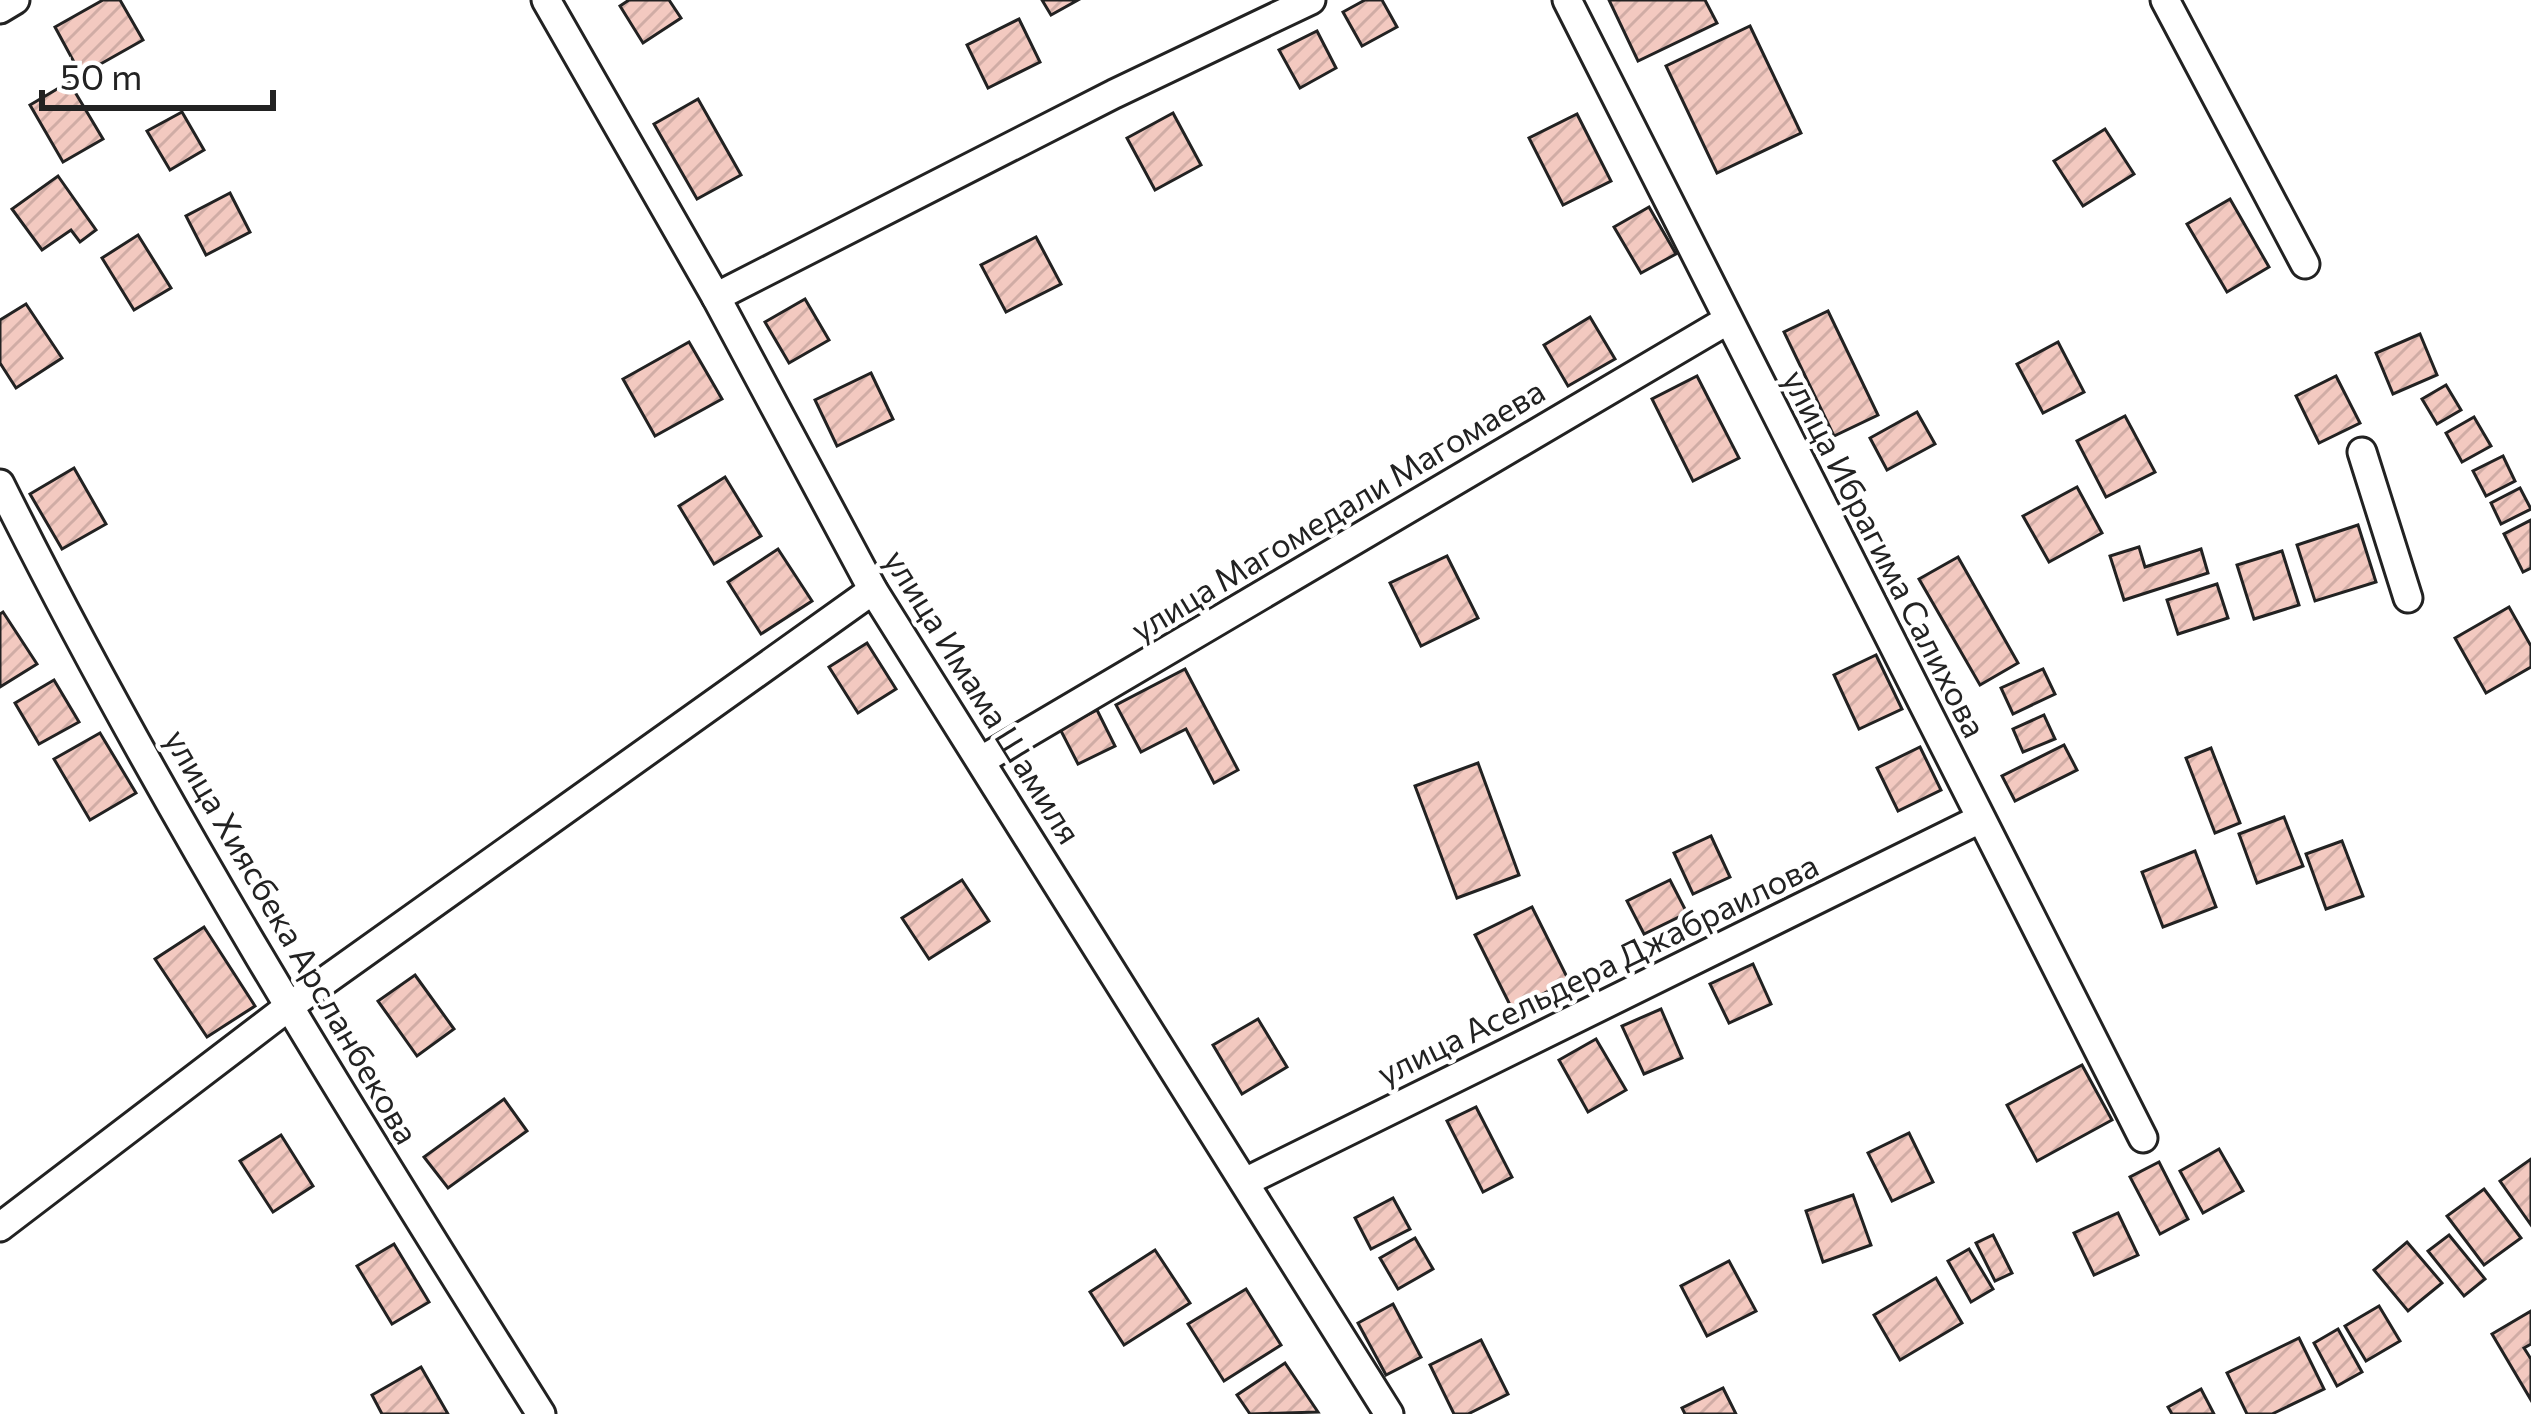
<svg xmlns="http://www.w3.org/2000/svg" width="2531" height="1414" font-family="Commissioner,sans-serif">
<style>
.building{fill:url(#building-hatch);stroke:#222;stroke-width:3}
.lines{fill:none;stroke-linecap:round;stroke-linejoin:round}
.minor-casing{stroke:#222;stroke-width:33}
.minor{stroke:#fff;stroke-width:27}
.labels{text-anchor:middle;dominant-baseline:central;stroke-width:9;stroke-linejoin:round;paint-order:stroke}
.street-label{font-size:33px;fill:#222;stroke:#fff}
</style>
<defs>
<pattern id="building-hatch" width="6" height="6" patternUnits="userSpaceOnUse" patternTransform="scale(3)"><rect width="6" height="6" fill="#f3c9c0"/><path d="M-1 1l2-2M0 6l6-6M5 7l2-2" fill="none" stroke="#d0aca5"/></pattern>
</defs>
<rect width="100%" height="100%" fill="#fff"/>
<g class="building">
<path d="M103,0h17l23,40 -62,35 -26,-48z"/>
<path d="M629,0h40l12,18 -38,25 -23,-37z"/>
<path d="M1042,0h36l-27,15z"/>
<path d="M1365,0h17l15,27 -35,19 -19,-34z"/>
<path d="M1609,0h96l12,23 -79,38z"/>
<path d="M1019,19l21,43 -52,26 -21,-43z"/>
<path d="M1750,26l51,107 -84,40 -51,-107z"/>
<path d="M1317,31l19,37 -36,20 -21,-38z"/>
<path d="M69,82l34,57 -40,23 -33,-57z"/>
<path d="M698,99l43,76 -44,24 -43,-75z"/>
<path d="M182,112l22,38 -34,20 -23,-39z"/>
<path d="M1173,113l28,52 -46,25 -28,-52z"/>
<path d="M1577,114l34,67 -48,24 -34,-67z"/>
<path d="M2105,129l29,45 -51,32 -29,-45z"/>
<path d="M58,176l38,54 -16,12 -9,-12 -29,20 -30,-41z"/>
<path d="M230,193l20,39 -44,23 -20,-39z"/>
<path d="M2230,199l39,68 -42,25 -40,-68z"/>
<path d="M1649,207l27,47 -35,19 -27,-46z"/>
<path d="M138,235l33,53 -37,22 -32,-52z"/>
<path d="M1036,237l25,47 -55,28 -25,-47z"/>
<path d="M805,299l24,41 -40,23 -24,-41z"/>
<path d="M26,304l36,54 -46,30 -16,-25v-43z"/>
<path d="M1828,311l50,104 -44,21 -50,-104z"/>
<path d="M1590,317l25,42 -47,27 -24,-41z"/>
<path d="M2420,334l17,41 -44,19 -17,-41z"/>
<path d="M689,342l33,57 -67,37 -32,-57z"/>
<path d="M2058,342l26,50 -41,21 -26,-49z"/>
<path d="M871,373l22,46 -56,27 -22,-46z"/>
<path d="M1697,376l42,82 -46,23 -41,-82z"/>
<path d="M2336,376l24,47 -41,20 -23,-47z"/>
<path d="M2446,385l15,25 -24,14 -15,-25z"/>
<path d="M1917,412l18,32 -48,26 -17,-32z"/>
<path d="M2125,416l30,56 -49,25 -29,-56z"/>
<path d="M2474,417l17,29 -29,16 -16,-29z"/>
<path d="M2503,456l12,25 -29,15 -13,-25z"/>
<path d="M74,468l32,56 -44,25 -32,-55z"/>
<path d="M725,477l36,59 -47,28 -35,-58z"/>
<path d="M2077,487l25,46 -53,29 -26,-46z"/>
<path d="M2520,488l11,21 -30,15 -10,-21z"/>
<path d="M2531,520v48l-8,4 -19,-38z"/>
<path d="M2358,525l18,57 -61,19 -18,-56z"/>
<path d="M2139,547l6,20 56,-18 7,24 -84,27 -14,-44z"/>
<path d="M778,549l34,52 -51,33 -33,-52z"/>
<path d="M2282,551l17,54 -45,14 -17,-54z"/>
<path d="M1447,556l31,62 -57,28 -31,-63z"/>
<path d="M1958,557l60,106 -38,22 -61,-106z"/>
<path d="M2217,584l11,34 -50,16 -11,-34z"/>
<path d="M2509,607l22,39v21l-45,26 -31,-55z"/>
<path d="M3,612l34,52 -37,23v-73z"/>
<path d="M867,643l29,46 -38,24 -29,-46z"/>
<path d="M1876,655l26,54 -43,20 -25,-54z"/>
<path d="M1185,669l53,101 -24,13 -28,-54 -45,23 -25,-47z"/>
<path d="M2043,669l12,25 -42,20 -12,-26z"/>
<path d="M54,680l25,42 -40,22 -24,-41z"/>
<path d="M1097,710l18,36 -37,18 -18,-35z"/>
<path d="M2044,715l11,24 -32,13 -10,-23z"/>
<path d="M100,733l36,60 -46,27 -36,-61z"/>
<path d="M2064,745l13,25 -62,31 -13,-25z"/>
<path d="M1920,747l21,43 -43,21 -21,-43z"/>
<path d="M2211,748l29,75 -25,10 -29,-75z"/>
<path d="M1478,763l41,112 -62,23 -42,-112z"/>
<path d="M2284,817l19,49 -46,17 -18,-49z"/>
<path d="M1711,836l19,41 -37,17 -19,-41z"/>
<path d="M2342,841l21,55 -37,13 -20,-55z"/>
<path d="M2195,851l21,56 -53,20 -21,-55z"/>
<path d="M962,880l27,41 -60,38 -27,-41z"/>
<path d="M1670,880l17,33 -43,21 -17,-33z"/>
<path d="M1532,907l37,74 -57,28 -37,-74z"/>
<path d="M204,927l51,79 -48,31 -52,-78z"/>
<path d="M1753,964l18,40 -42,19 -19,-39z"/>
<path d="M415,975l39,54 -37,27 -39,-55z"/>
<path d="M1661,1009l21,49 -38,16 -22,-48z"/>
<path d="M1258,1019l29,48 -45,27 -29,-49z"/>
<path d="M1596,1039l30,51 -38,22 -29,-52z"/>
<path d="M2082,1065l30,55 -75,41 -30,-56z"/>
<path d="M504,1099l23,32 -79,57 -24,-31z"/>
<path d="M1476,1107l36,70 -29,15 -36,-71z"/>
<path d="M1909,1133l24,49 -41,19 -24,-48z"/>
<path d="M281,1135l32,51 -40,26 -33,-51z"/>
<path d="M2219,1149l24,42 -40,22 -23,-42z"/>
<path d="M2531,1159v66l-31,-44z"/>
<path d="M2159,1162l29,57 -28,15 -30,-57z"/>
<path d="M2484,1189l37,49 -37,27 -37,-49z"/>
<path d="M1853,1195l18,50 -48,17 -17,-51z"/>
<path d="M1393,1198l17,31 -39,20 -16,-31z"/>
<path d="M2118,1213l20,42 -44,20 -20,-42z"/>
<path d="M1993,1235l19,38 -17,8 -19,-38z"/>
<path d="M2449,1235l36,44 -21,17 -36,-45z"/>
<path d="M1415,1238l18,31 -35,20 -18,-31z"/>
<path d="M2407,1242l35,41 -34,28 -34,-41z"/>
<path d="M394,1244l35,58 -37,22 -35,-58z"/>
<path d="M1969,1249l24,40 -22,13 -23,-41z"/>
<path d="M1155,1250l35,53 -66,42 -34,-53z"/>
<path d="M1729,1261l27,50 -49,25 -26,-50z"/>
<path d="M1936,1278l26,45 -62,37 -26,-45z"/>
<path d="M1246,1289l35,56 -57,36 -36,-57z"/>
<path d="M1393,1304l28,53 -35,18 -28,-52z"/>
<path d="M2379,1306l21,35 -34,20 -21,-35z"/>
<path d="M2531,1311v33l-7,4 7,11v41l-39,-66z"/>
<path d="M2338,1329l24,43 -25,14 -23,-43z"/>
<path d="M2299,1338l25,51 -52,25h-25l-20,-41z"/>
<path d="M1481,1340l27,54 -40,20h-14l-24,-49z"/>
<path d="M1285,1363l33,49 -68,2 -13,-19z"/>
<path d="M421,1367l27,47h-66l-10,-19z"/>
<path d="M1723,1388l13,26h-51l-3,-6z"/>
<path d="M2201,1389l13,25h-42l-4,-7z"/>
</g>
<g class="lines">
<g class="minor-casing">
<g id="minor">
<path d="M546,0l170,297 157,293 516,824"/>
<path d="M1567,0l576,1138"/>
<path d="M2165,0l140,264"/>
<path d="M0,9l15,-9"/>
<path d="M716,297l398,-203 197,-94"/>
<path d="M2362,452l46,146"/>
<path d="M0,484c160,322 350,626 541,930"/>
<path d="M982,760l746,-440"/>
<path d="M1245,1182l735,-363"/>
<path d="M0,1227l287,-219 586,-418"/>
</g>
</g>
<use href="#minor" class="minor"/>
</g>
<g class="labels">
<g class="street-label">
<text transform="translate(1337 509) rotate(-31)">улица Магомедали Магомаева</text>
<text transform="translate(1886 553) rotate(63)">улица Ибрагима Салихова</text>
<text transform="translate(984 696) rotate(58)">улица Имама Шамиля</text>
<text transform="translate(293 936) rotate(60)">улица Хиясбека Арсланбекова</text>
<text transform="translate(1597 968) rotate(-26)">улица Асельдера Джабраилова</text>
</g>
</g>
<path d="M42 90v18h231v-18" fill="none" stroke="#222222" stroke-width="6"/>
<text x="60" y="90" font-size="36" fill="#222222" stroke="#ffffff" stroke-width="9" paint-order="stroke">50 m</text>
</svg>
